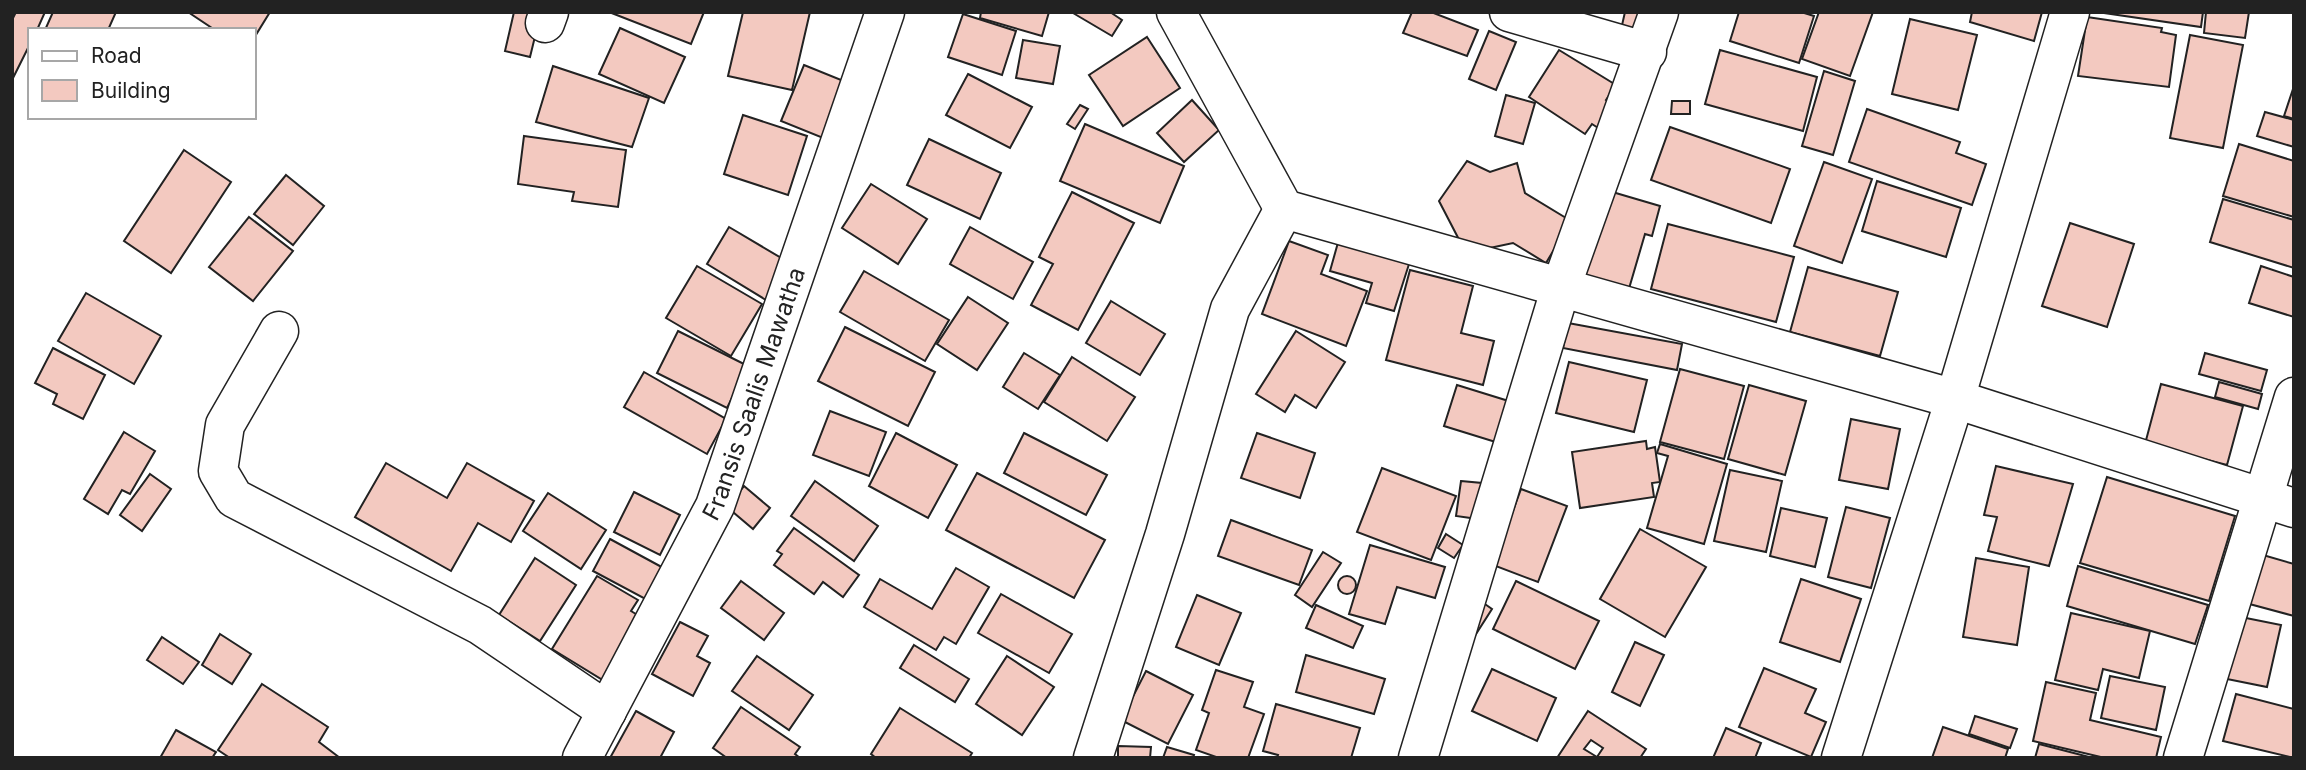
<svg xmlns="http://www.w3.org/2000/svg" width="2306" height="770" font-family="Inter,sans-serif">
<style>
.building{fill:#f3c9c0;stroke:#222;stroke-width:2;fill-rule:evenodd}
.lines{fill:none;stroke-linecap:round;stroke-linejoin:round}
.minor-casing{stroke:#222;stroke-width:41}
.minor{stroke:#fff;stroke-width:38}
.labels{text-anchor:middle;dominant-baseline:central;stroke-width:5;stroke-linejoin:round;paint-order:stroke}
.street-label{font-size:24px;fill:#222;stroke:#fff}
</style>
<rect width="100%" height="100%" fill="#fff"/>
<g class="building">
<path d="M16,12h29l-8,18h-7v14l-18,36v-60z"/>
<path d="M53,12h63l-8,18h-63z"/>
<path d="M188,12h82l-16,26v-8h-39z"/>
<path d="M514,12h27l-11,45 -25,-6z"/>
<path d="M609,12h95l-13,32z"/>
<path d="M743,12h67l-18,78 -64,-14z"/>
<path d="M981,12h68l-7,24 -62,-18z"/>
<path d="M1110,12l12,8 -10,16 -39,-23z"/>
<path d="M1412,12h19l47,18 -11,26 -64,-23z"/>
<path d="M1625,12h21l-7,27 -19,-5z"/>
<path d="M1739,12h62l13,4 -15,47 -69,-22z"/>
<path d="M1819,12h54l-23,64 -48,-17z"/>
<path d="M1972,12h70l-8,29 -64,-19z"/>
<path d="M2097,12h106l-2,15z"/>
<path d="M2206,12h43l-4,26 -41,-5z"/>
<path d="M963,14l53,17 -14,44 -54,-18z"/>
<path d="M2087,17l75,11 -1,4 15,3 -7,52 -91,-11z"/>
<path d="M1910,19l67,16 -19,75 -66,-16z"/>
<path d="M620,28l65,29 -21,46 -65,-29z"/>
<path d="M1489,31l27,11 -20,48 -27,-11z"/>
<path d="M2190,35l53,10 -20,103 -53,-10z"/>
<path d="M1147,37l33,51 -57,38 -34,-51z"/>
<path d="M1023,40l37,6 -7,38 -37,-6z"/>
<path d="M1559,50l57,35 -10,15 15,10 -15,23 -14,-9 -7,10 -56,-37z"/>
<path d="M1720,50l97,27 -14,54 -98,-27z"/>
<path d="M804,65l52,21 -23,56 -52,-21z"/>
<path d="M553,66l96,32 -17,49 -96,-25z"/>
<path d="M1824,71l31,10 -22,74 -31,-9z"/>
<path d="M968,74l64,33 -22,41 -64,-33z"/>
<path d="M2294,86v33l-10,-3z"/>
<path d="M1506,95l29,8 -12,41 -28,-8z"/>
<path d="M1192,100l27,30 -35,32 -27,-29z"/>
<path d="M1672,101h18v13h-19z"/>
<path d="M1080,105l8,4 -13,20 -8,-5z"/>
<path d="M1867,109l93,33 -4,11 30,11 -14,41 -123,-43z"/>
<path d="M2265,112l29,8v27l-37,-11z"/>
<path d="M743,115l64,21 -19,59 -64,-21z"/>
<path d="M1085,124l99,42 -24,57 -100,-42z"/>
<path d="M1670,127l120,42 -19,54 -120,-43z"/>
<path d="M524,136l102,14 -8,57 -46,-6 2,-9 -56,-8z"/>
<path d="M929,139l72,34 -21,46 -73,-34z"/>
<path d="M2239,144l55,17v56l-71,-21z"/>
<path d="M184,150l47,32 -60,91 -47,-32z"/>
<path d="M1467,161l23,11 27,-9 8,30 46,28 -25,42 -33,-20 -47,10 -27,-52z"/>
<path d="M1824,162l48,17 -30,84 -48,-17z"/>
<path d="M286,175l38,31 -31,39 -39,-31z"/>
<path d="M1877,181l84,27 -15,49 -84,-26z"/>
<path d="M871,184l56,35 -29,45 -56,-36z"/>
<path d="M1609,191l51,15 -8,30 -7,-2 -17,58 -45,-12z"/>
<path d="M1072,192l62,31 -56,107 -47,-25 22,-41 -14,-7z"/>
<path d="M2223,199l71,21v48l-84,-26z"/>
<path d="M249,217l44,34 -40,50 -44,-34z"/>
<path d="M2070,223l64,21 -27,83 -65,-21z"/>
<path d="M1668,224l126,33 -18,65 -125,-33z"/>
<path d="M729,227l59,35 -22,38 -59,-36z"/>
<path d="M970,227l63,35 -20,37 -63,-35z"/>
<path d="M1339,239l71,22 -16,50 -28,-8 6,-20 -42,-12z"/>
<path d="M1289,241l39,14 -7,19 46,17 -21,55 -84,-32z"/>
<path d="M697,266l65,38 -31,52 -65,-38z"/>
<path d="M2261,266l33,11v40l-45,-14z"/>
<path d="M1808,267l90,25 -18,64 -90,-24z"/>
<path d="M1410,270l63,16 -12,47 33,8 -11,44 -97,-25z"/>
<path d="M864,271l85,49 -24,41 -85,-49z"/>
<path d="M86,293l75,43 -27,48 -76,-43z"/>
<path d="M968,297l40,26 -31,47 -40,-26z"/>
<path d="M1111,301l54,33 -25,41 -54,-32z"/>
<path d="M1568,323l114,21 -5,26 -114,-22z"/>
<path d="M845,327l90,45 -27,54 -90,-45z"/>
<path d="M678,331l70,35 -21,42 -70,-35z"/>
<path d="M1296,331l49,31 -29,46 -21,-13 -10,17 -29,-18z"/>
<path d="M53,348l52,27 -22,44 -30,-15 4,-10 -22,-11z"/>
<path d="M1024,353l36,22 -22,34 -35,-22z"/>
<path d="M2205,353l62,17 -6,21 -62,-17z"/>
<path d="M1072,357l63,40 -28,44 -63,-39z"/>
<path d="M1569,362l78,18 -13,52 -78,-19z"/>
<path d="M1680,369l64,17 -20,73 -64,-17z"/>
<path d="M644,372l82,47 -19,35 -83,-47z"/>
<path d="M2219,382l43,12 -4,15 -43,-12z"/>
<path d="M2161,384l82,22 -16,59 -82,-21z"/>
<path d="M1457,385l58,18 -13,41 -58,-18z"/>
<path d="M1749,385l57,16 -21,74 -57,-16z"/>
<path d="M830,411l56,21 -17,44 -56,-21z"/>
<path d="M1851,419l49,10 -12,60 -49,-9z"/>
<path d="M124,432l31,19 -25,43 -8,-4 -14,24 -24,-15z"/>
<path d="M896,433l61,32 -29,53 -59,-32z"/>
<path d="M1024,433l83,42 -21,40 -82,-42z"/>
<path d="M1257,433l58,20 -15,45 -59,-20z"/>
<path d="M1646,441l1,8 8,-2 5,35 -8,1 2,14 -74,11 -8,-56z"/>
<path d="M1660,444l67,20 -23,80 -57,-16 21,-72 -11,-3z"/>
<path d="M386,463l61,35 20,-35 67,38 -23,41 -33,-19 -27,48 -96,-54z"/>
<path d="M1996,466l77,18 -24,82 -61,-15 9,-34 -13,-2z"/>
<path d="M1382,468l74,28 -25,64 -74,-28z"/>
<path d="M1730,470l52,11 -16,71 -52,-11z"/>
<path d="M977,473l128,67 -31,58 -128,-68z"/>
<path d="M150,474l21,15 -29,42 -22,-16z"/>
<path d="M2107,477l128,39 -26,85 -129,-38z"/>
<path d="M815,481l63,45 -24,35 -63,-45z"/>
<path d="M1461,481l21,2 -4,36 -22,-3z"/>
<path d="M744,486l26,22 -17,21 -26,-22z"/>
<path d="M1521,489l46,17 -29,76 -45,-17z"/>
<path d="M634,492l46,23 -20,40 -46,-23z"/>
<path d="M548,493l58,37 -25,39 -58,-38z"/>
<path d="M1846,507l44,11 -19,70 -43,-11z"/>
<path d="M1781,508l46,10 -12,49 -45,-11z"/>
<path d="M1231,520l81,30 -13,35 -81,-29z"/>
<path d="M794,528l65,47 -16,22 -20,-15 -9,12 -40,-29 8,-11 -5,-3z"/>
<path d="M1640,529l66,38 -41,70 -65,-38z"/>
<path d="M1446,534l17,11 -9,13 -16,-10z"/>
<path d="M610,539l59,32 -18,31 -58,-31z"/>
<path d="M1370,545l75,22 -10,31 -38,-11 -12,37 -36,-10z"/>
<path d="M1323,552l18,11 -29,44 -17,-12z"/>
<path d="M2256,553l38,11v52l-52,-14z"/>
<path d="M535,558l41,27 -36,56 -41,-26z"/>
<path d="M1976,558l53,9 -12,78 -54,-8z"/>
<path d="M2078,566l130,39 -13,39 -128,-38z"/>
<path d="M956,568l33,19 -33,57 -12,-7 -8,13 -72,-43 16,-28 52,30z"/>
<path d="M597,576l41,24 -7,11 13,8 -38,63 -54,-33z"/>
<circle cx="1347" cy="585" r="9"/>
<path d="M1801,579l60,20 -21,63 -60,-20z"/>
<path d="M741,581l43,32 -20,27 -43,-32z"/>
<path d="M1516,581l83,40 -24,48 -82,-40z"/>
<path d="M1001,594l71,40 -23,39 -71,-40z"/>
<path d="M1197,595l44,18 -22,52 -43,-18z"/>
<path d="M1482,602l10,7 -16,25 -10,-7z"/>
<path d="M1316,605l47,21 -10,22 -47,-20z"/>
<path d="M2071,613l79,18 -11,47 -36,-9 -5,21 -43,-10z"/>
<path d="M2231,615l50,10 -14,62 -50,-10z"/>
<path d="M680,622l28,14 -11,20 13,7 -17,33 -41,-22z"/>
<path d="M220,634l31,20 -19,30 -30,-19z"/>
<path d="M162,637l37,25 -16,22 -36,-24z"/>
<path d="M1635,642l29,13 -24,51 -28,-14z"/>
<path d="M914,645l55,34 -14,23 -55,-34z"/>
<path d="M1306,655l79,24 -11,35 -78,-22z"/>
<path d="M757,656l56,39 -24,35 -57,-39z"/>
<path d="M1007,656l47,31 -32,48 -46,-31z"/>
<path d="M1764,668l52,21 -11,24 21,9 -15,35 -72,-30z"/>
<path d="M1492,669l64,29 -19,43 -65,-30z"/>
<path d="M1216,670l37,12 -9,25 20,7 -16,44h-29l-23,-8 13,-37 -7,-3z"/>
<path d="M1146,671l47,24 -25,49 -47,-24z"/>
<path d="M2110,676l55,11 -9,43 -55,-12z"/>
<path d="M2046,682l50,11 -6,27 71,17 -5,21h-51l-72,-17z"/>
<path d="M262,684l66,43 -9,15 21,16h-110l-12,-8z"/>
<path d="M2236,694l58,15v49l-71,-17z"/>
<path d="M1276,704l84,24 -9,30h-74l1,-3 -15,-4z"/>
<path d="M741,707l59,40 -5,7 5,4h-73l-14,-10z"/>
<path d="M900,708l72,45 -3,5h-93l-5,-4z"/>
<path d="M636,711l38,21 -14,26h-50z"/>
<path d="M1588,711l58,38 -6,9h-83zM1591,740l12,8 -6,9 -13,-8z"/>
<path d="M1975,716l42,13 -7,19 -41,-14z"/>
<path d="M1943,727l65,22 -3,9h-73z"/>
<path d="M1726,728l35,15 -6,15h-42z"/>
<path d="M176,730l40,22 -4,6h-52z"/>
<path d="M2039,744l54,14h-58z"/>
<path d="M1118,746l33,1 -1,11h-32z"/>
<path d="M1167,747l27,8 -1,3h-30z"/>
</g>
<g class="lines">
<g class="minor-casing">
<g id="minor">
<path d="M1176,12l108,197 671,190 339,109"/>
<path d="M1509,12l138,40"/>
<path d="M545,23l4,-11"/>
<path d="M279,331l-54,94 -7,46 16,27 246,127 127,86"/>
<path id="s1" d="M582,758l133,-252 170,-494"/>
<path d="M1093,758l72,-224 65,-225 54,-100"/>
<path d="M1418,758l143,-471 98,-275"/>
<path d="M1841,758l114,-359 115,-387"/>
<path d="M2183,758l111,-361"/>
</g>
</g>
<use href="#minor" class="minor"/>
</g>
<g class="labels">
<g class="street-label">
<text stroke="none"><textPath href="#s1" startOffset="404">Fransis Saalis Mawatha</textPath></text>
</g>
</g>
<rect width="2306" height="770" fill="none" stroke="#222222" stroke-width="28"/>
<rect x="28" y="28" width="228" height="91" fill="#ffffff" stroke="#a7a7a7" stroke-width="2"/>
<rect x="42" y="51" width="35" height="10" fill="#ffffff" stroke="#a7a7a7" stroke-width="2"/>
<text x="91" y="63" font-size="21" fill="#222222">Road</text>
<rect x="42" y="80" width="35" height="21" fill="#f3c9c0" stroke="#a7a7a7" stroke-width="2"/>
<text x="91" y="98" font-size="21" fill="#222222">Building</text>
</svg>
